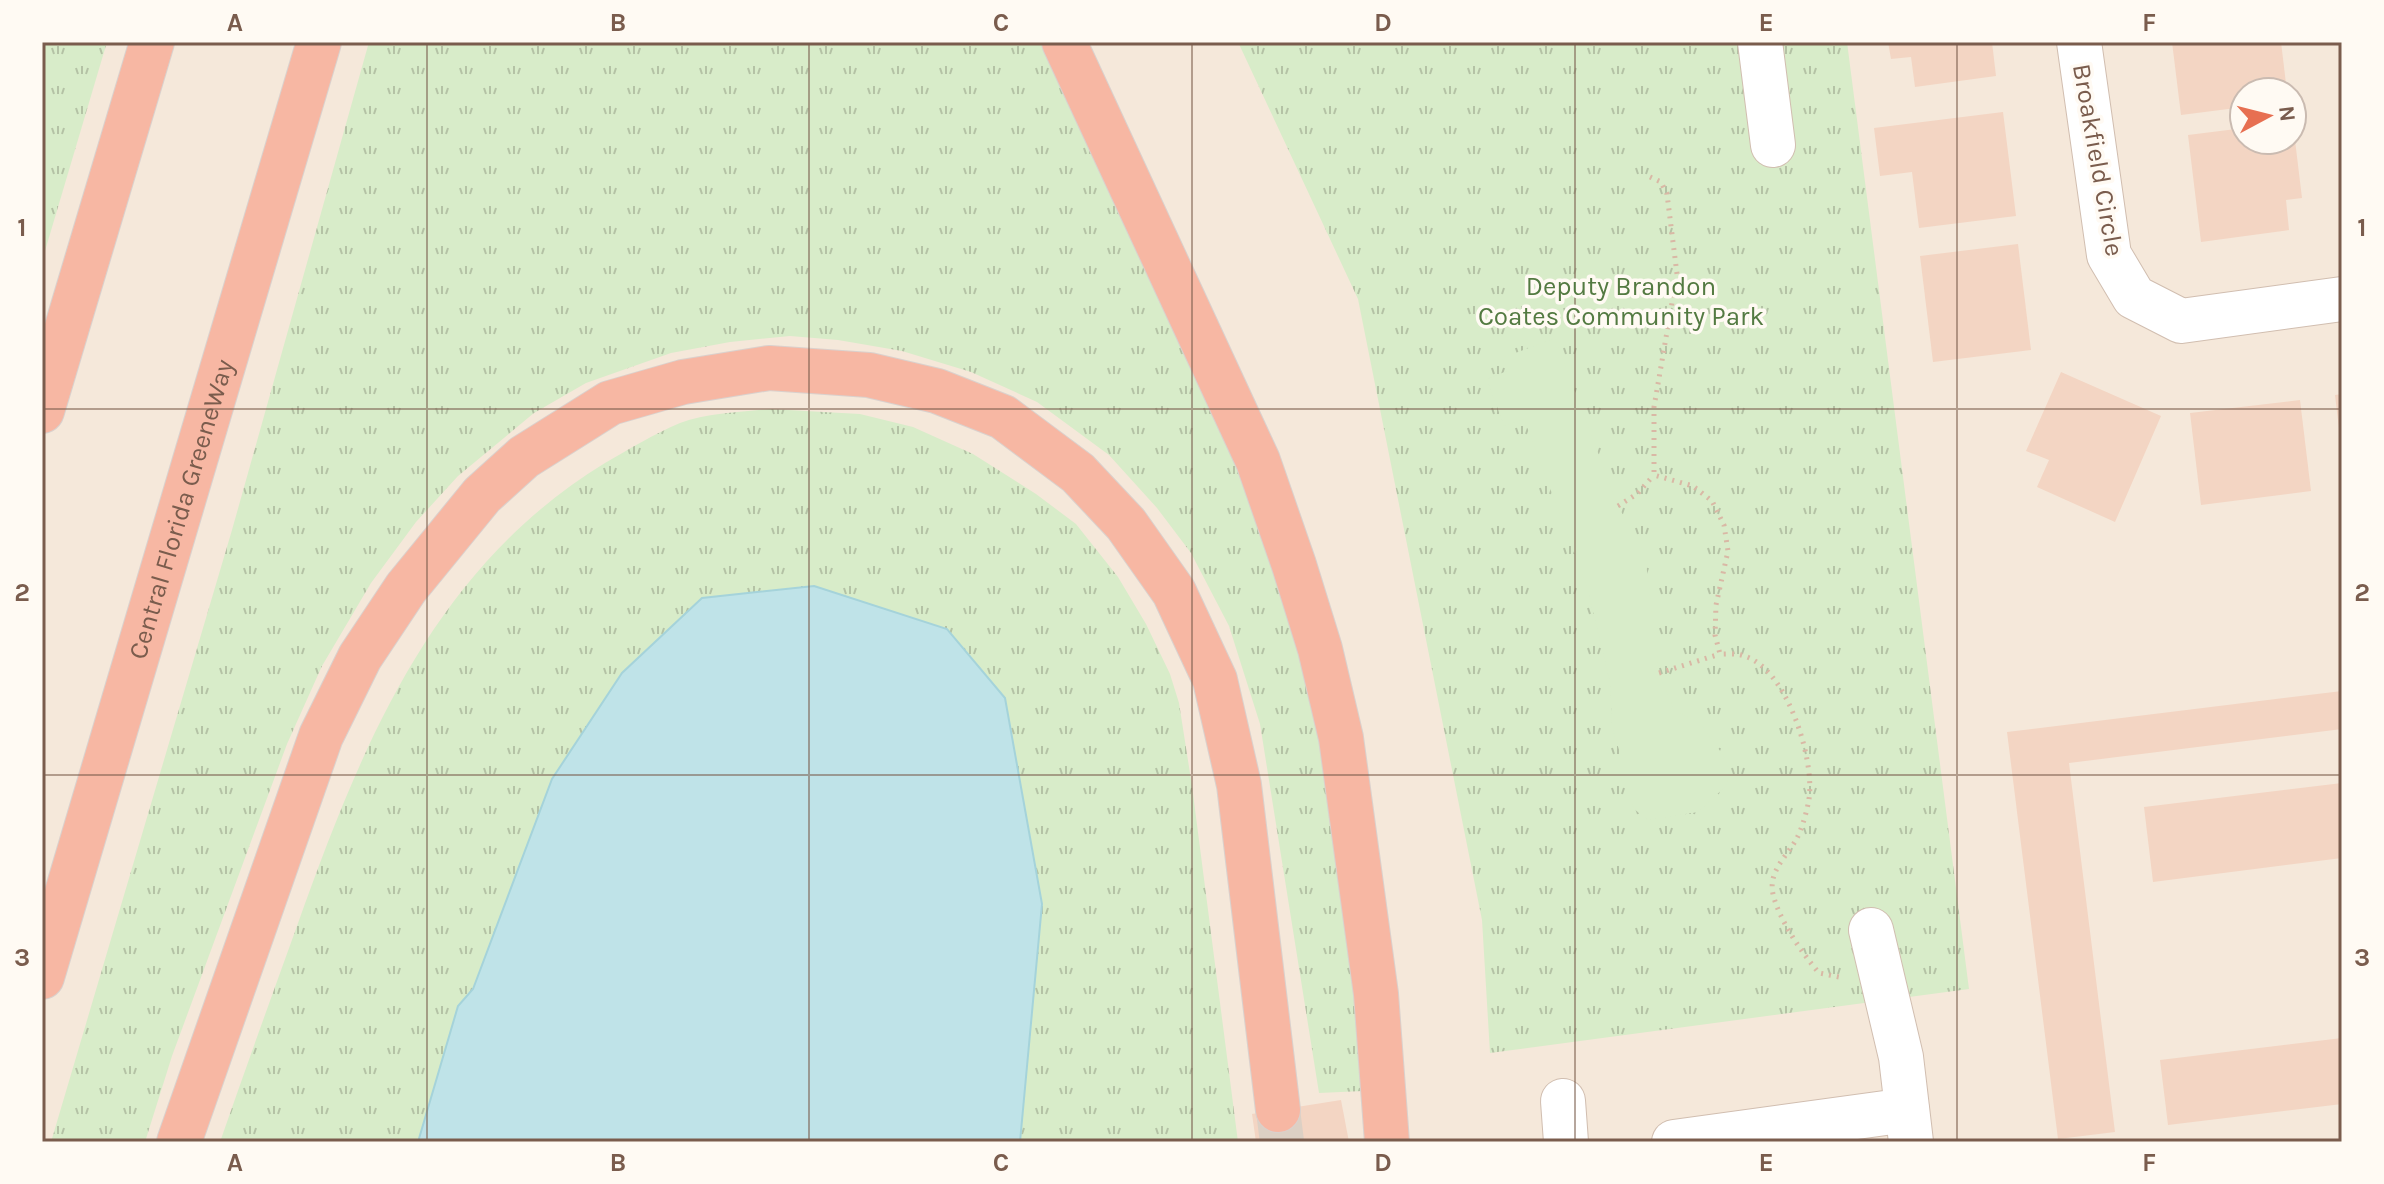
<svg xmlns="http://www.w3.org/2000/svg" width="2384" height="1184" font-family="Karla,sans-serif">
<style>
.residential{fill:#f5e8da;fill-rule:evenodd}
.grass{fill:url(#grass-tufts)}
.garden{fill:#d8ecc9}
.water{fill:#bfe3e8;stroke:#a5d3da;stroke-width:2}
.building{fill:#f3d5c3}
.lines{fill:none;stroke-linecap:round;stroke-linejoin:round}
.highway-tunnel{stroke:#dcd0c4;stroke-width:44;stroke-dasharray:44 22;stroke-linecap:butt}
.minor-casing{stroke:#d1beb0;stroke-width:46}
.highway-casing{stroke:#dad1cd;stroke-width:46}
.path{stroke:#d9b8a5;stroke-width:5;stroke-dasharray:2 6;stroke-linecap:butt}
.minor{stroke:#fff;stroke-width:44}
.highway{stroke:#f7b7a3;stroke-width:44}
.grid{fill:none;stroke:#7a5c4d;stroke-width:2;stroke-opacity:0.55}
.labels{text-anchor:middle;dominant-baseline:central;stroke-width:7;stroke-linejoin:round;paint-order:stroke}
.street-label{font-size:26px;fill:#7a5c4d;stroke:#fffaf3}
.park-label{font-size:26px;fill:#537a41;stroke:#fffaf3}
.neatline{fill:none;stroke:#7a5c4d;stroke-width:3}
.grid-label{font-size:26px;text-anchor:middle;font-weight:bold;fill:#7a5c4d}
</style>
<defs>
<pattern id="grass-tufts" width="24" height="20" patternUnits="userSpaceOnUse" patternTransform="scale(2)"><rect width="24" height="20" fill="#d8ecc9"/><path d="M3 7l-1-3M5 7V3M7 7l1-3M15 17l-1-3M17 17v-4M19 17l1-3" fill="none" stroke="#b4c2a5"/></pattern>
</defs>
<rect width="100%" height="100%" fill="#fdf6ec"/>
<path class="residential" d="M42,42h2300v1100h-2300zM2244,92h48v48h-48z"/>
<g class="grass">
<path d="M42,42h65l-65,219z"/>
<path d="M369,42h679l177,383 80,227 43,255 15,184 -44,2 -59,-369 -31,-98 -38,-73 -34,-45 -48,-53 -72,-53 -66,-30 -69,-21 -64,-11 -48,-4 -60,6 -59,11 -85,30 -52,30 -76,63 -42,46 -45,61 -49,83 -35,78 -115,312 -27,86h-94l181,-612z"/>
<path d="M1238,42h609l122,947 -479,64 -8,-133 -124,-621z"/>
<path d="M770,409l90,5 53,13 60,27 63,40 40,30 42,53 28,47 24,50 9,29 13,83 46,356h-218l22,-238 -420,-231 -70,106 -79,210 -15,17 -40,136h-198c25,-72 51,-144 77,-216 65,-182 136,-358 308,-463 24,-14 49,-29 75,-40 27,-10 61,-11 90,-14z"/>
</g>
<path class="garden" d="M1555,338l63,168 27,48 14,119 15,36 27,16 25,34 4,16 -5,12 -27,25 -50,8 -14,-11 -14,-33v-23l-8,-26 -2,-45 -23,-95 -63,-168 -20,7 -17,-47 20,-8 -5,-13z"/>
<path class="water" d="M814,586l133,43 58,69 37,206 -22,238h-602l40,-136 15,-17 79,-210 70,-106 80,-75z"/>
<g class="building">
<path d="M1888,42h104l4,34 -81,11 -4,-30 -20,2z"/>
<path d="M2172,42h109l6,50h-43v15l-63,8z"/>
<path d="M2003,112l13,104 -97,12 -7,-56 -32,4 -6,-48z"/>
<path d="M2244,128v12h48l2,-8 8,66 -16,2 3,30 -88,12 -13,-107z"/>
<path d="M2018,244l13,106 -98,12 -13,-106z"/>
<path d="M2061,372l100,44 -46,106 -78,-35 12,-27 -23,-9z"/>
<path d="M2342,394v43h-2l-5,-42z"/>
<path d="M2300,400l11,91 -110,14 -11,-92z"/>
<path d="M2342,691v38l-273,34 46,369 -57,7 -51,-407z"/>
<path d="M2342,783v75l-189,24 -9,-75z"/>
<path d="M2342,1038v66l-174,21 -8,-65z"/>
<path d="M1341,1100l8,42h-93l-4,-28z"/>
</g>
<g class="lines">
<path class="highway-tunnel" d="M1278,1110l4,32"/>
<g class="minor-casing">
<g id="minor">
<path d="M1760,42l13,103"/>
<path d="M2079,42l30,213 25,42 47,24 161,-22"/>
<path d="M1871,930l30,127 10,85"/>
<path d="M1563,1101l3,41"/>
<path d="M1674,1142l233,-32"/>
</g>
</g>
<g class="highway-casing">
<g id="highway">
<path d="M1064,42l194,419 36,104 26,84 21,89 35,256 11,148"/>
<path d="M42,411l110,-369"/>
<path id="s1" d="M42,977l277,-935"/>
<path d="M179,1142l142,-406 39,-79 46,-69 76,-93 42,-38 86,-54 73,-21 86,-14 100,7 68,16 66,26 75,56 48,51 48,68 41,88 24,105 39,325"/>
</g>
</g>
<g class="path">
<path d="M1650,177l11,5 6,12 10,80 -23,133v68l39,11 19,15 12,24 4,26 -12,54 -1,30 5,19c7,0 17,-1 24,2 43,12 71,104 65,143 -2,12 -7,30 -13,41 -10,17 -28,32 -23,54 6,26 29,59 46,79l20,4"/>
<path d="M1618,506l19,-12 17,-19"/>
<path d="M1659,673l61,-19"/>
</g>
<use href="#minor" class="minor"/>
<use href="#highway" class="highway"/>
</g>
<path class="grid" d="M427,42v1100M809,42v1100M1192,42v1100M1575,42v1100M1957,42v1100M42,409h2300M42,775h2300"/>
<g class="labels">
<g class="street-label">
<text transform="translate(2098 160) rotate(80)">Broakfield Circle</text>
<text stroke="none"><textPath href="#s1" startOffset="488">Central Florida GreeneWay</textPath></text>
</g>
<g class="park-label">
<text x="1621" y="286">Deputy Brandon<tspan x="1621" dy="30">Coates Community Park</tspan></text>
</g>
</g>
<rect width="2384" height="1184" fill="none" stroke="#fffaf3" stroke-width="88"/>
<g transform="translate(2268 116) rotate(83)"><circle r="38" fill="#fffaf3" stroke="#cabbb1" stroke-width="2"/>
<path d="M0-6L14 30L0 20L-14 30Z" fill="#e76f51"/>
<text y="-12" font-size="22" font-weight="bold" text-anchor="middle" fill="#7a5c4d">N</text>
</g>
<rect x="44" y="44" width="2296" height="1096" class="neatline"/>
<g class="grid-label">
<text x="235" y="31">A</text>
<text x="618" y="31">B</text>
<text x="1001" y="31">C</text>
<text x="1383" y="31">D</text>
<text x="1766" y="31">E</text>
<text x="2149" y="31">F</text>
<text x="22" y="236">1</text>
<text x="2362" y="236">1</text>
<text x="22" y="601">2</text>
<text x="2362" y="601">2</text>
<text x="22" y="966">3</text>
<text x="2362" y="966">3</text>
<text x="235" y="1171">A</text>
<text x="618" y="1171">B</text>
<text x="1001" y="1171">C</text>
<text x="1383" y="1171">D</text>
<text x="1766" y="1171">E</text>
<text x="2149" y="1171">F</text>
</g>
</svg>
